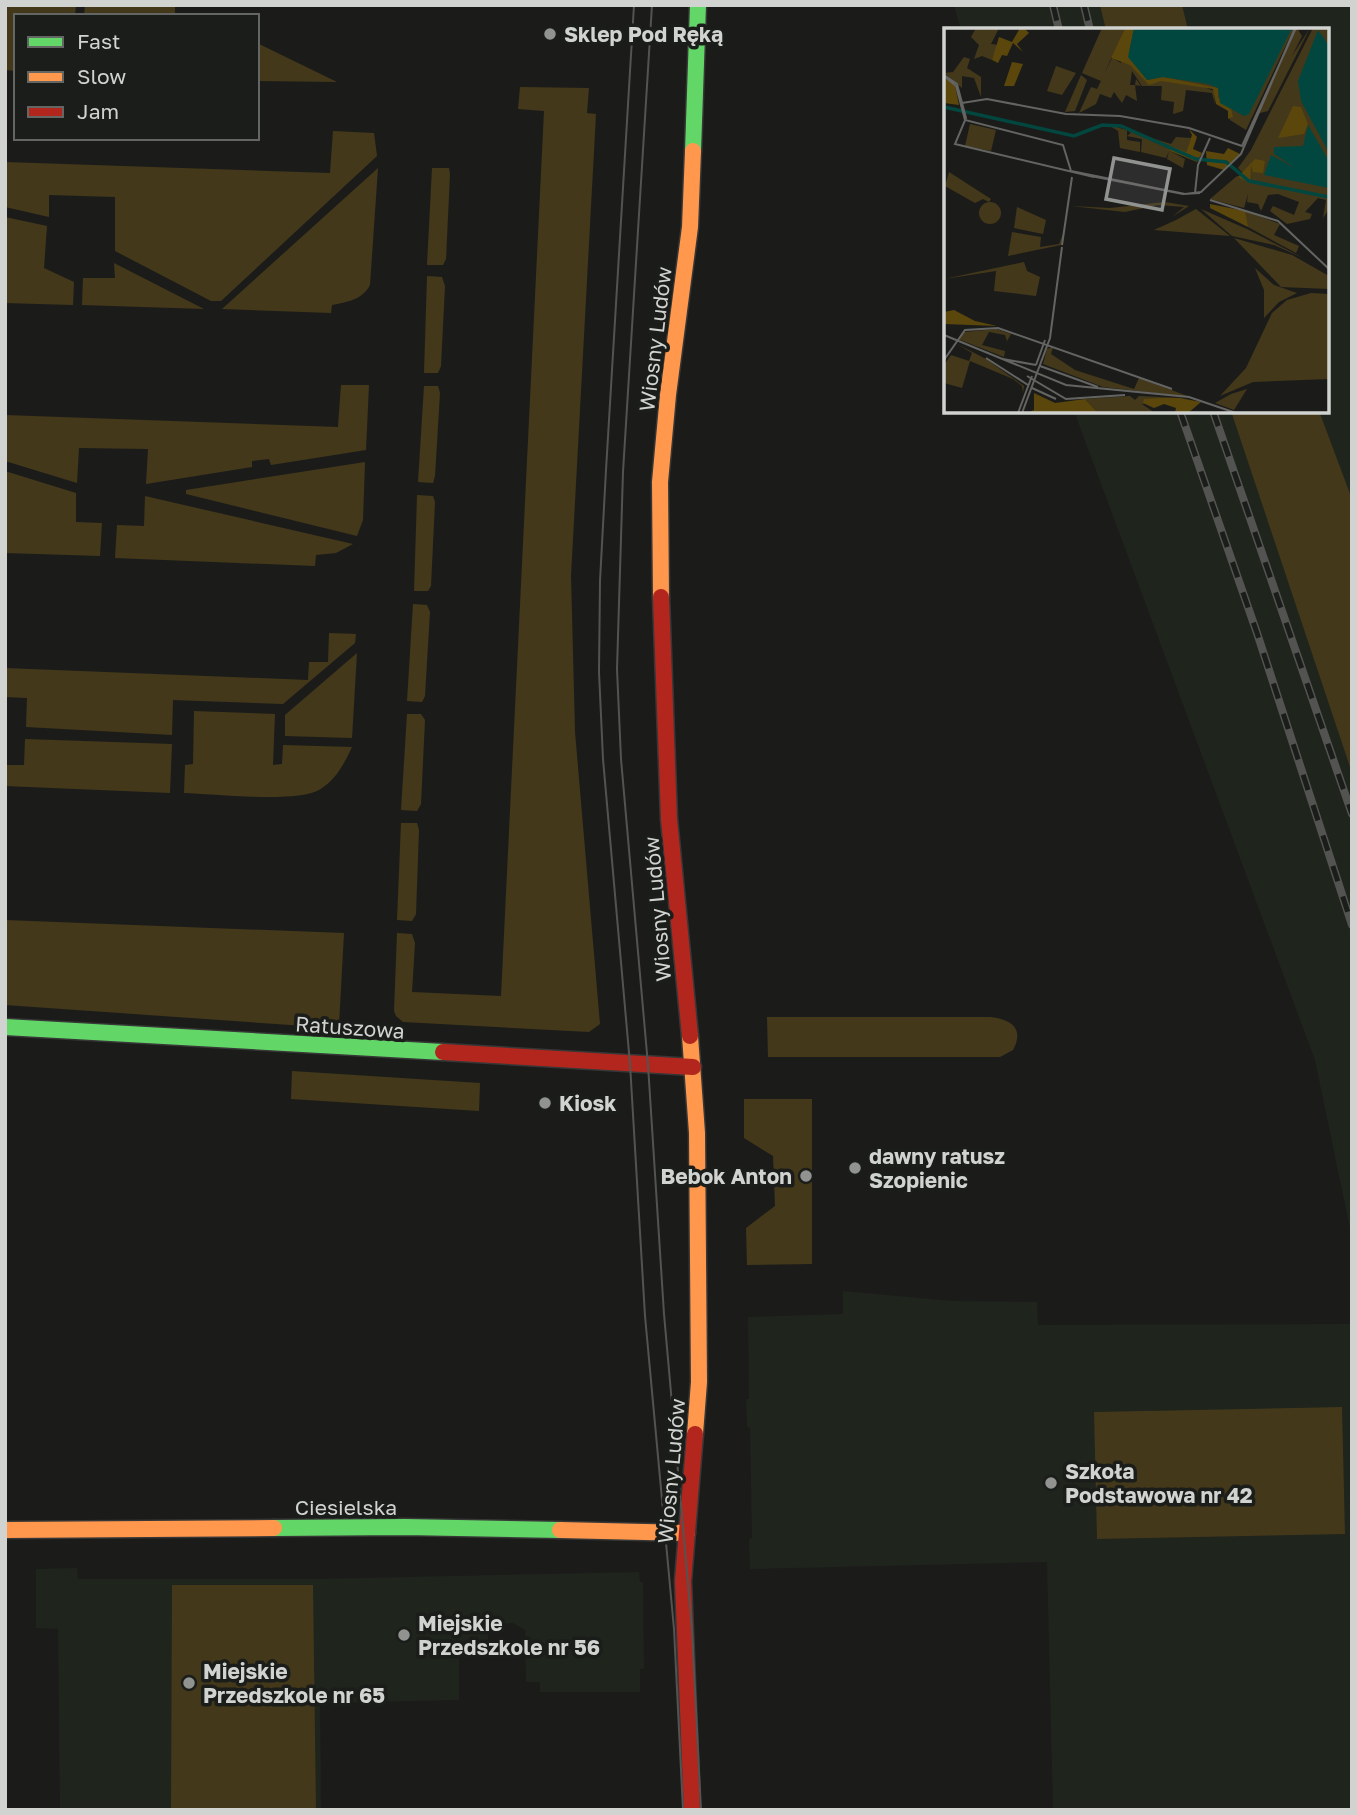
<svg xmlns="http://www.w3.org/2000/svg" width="1357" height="1815" font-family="'Golos Text',sans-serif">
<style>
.built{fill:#1f241d}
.green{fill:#44381a}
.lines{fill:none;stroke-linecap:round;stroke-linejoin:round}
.fast-casing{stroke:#363736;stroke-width:19}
.slow-casing{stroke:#363736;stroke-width:19}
.jam-casing{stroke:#363736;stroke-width:19}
.fast{stroke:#63d668;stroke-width:16}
.slow{stroke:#ff974d;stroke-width:16}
.jam{stroke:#b3261e;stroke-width:16}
.tram{stroke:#535452;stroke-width:2}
.rail-casing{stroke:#535452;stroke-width:8}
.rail{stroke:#1a1d19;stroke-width:5;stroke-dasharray:16;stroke-linecap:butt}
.poi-dot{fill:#919391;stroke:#1a1d19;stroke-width:2.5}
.labels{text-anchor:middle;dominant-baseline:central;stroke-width:7;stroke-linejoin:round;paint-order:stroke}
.poi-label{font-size:21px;font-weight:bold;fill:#d1d3d1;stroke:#1a1d19;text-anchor:start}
.street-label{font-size:21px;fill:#d1d3d1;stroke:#1a1d19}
.inset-river{fill:none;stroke:#02473f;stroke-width:3.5}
.inset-road{fill:none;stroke:#646563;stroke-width:2}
.view{fill:#919391;fill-opacity:0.15;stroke:#919391;stroke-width:3.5}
.inset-edge{fill:none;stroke:#d1d3d1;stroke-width:3.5}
</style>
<rect width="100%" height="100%" fill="#1b1c1a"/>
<g class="built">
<path d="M954,5h398v1233l-37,-178 -241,-649h253v-381h-366z"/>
<path d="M843,1291l109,10 85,1 1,23 314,-1v486h-299l-6,-248 -297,7 -1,-30 3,-1 -2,-110 -3,-1 -1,-28h3l-1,-82 95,-3z"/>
<path d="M77,1568l1,11h240l321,-7 1,10h3l1,87h-4v23h-100v-10h-14l-1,-52 -12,-7 -24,1 -1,16 -29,1v59l-139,3 1,107h-261l-2,-181 -22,-1v-59z"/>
</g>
<g class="green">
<path d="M5,5h71l-1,11h-59v55l-11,-1z"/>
<path d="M85,5h90v11h-91z"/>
<path d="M1100,5h82l6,25h-82z"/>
<path d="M257,43l80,39 -80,-1z"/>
<path d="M520,87l69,1 -2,25 9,1 -25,462 4,156 25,292 -11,8 -186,-10 -7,-6 -2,-5 3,-78 15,1 3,9 -3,49 89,4 43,-885 -26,-2z"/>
<path d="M333,131l41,2 3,23 -156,145h-10l-96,-50v-54l-66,-2v22l-44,-10v-45l325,11z"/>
<path d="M378,168l-8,117c-8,15 -23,17 -38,20l-1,8 -109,-4z"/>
<path d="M432,168h17l1,6 -4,85 -3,6h-16z"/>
<path d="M5,217l42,9 -3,42 30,14 -1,23 -68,-2z"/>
<path d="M114,263l90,46 -122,-4 1,-27h32z"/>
<path d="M427,276l15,1 3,9 -4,80 -3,7h-14z"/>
<path d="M341,385h28l-3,65 -95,15 -2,-6 -17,2v6l-106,17 2,-35 -69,-1 -2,35 -72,-22v-46l333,12z"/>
<path d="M424,386h14l2,7 -5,83 -2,7 -15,-1z"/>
<path d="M1231,411h88l33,88v274z"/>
<path d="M365,462l-2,58 -6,16 -171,-42v-4z"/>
<path d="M5,471l71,22v29l26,1 -2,33 -95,-3z"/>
<path d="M417,495l16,1 2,6 -4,84 -3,5h-14z"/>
<path d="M145,496l208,48 -17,9 -20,2 -1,11 -200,-8 2,-33 27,1z"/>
<path d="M413,604l14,1 3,7 -5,84 -3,6 -15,-1z"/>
<path d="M329,633l27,1 -1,9 -72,61 -110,-4 -1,35 -146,-8 1,-29 -22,-1v-29l303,12 1,-18h19z"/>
<path d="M357,653l-5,85 -67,-2v-21z"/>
<path d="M194,711l81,3 -2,51 9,-1 1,-19 69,2c-8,17 -16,33 -33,43 -22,13 -105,4 -135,3l1,-28 8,-1z"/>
<path d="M407,714h14l4,6 -4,84 -4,7 -16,-1z"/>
<path d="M25,739l147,5 -2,49 -165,-7v-21h19z"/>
<path d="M401,823h16l2,7 -3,84 -4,7 -15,-1z"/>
<path d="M5,920l339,13 -5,92 -5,3 -329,-23z"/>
<path d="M767,1017h223c20,2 35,11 23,33l-13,7h-232z"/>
<path d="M292,1071l188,12 -1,28 -188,-12z"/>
<path d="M744,1099h68v165l-65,1 -1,-37 29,-22 -2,-50 -29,-18z"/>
<path d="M1342,1407l3,127 -248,5 -3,-127z"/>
<path d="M172,1585h141l3,225h-145z"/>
</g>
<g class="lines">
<g class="fast-casing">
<g id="fast">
<path d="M693,151l5,-146"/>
<path d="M5,1027l438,25"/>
<path d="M274,1528l131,-1 155,3"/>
</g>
</g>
<g class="slow-casing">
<g id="slow">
<path d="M661,597l-1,-115 8,-87 22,-168 3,-76"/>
<path d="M690,1036l7,97 2,249 -4,52"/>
<path d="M5,1530l269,-2"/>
<path d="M560,1530l127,3"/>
</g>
</g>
<g class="jam-casing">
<g id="jam">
<path d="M661,597l8,222 21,217"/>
<path d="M443,1052l250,15"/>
<path d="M692,1810l-9,-229 12,-147"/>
</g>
</g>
<use href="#fast" class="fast"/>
<use href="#slow" class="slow"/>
<use href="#jam" class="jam"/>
<g class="tram">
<path d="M634,5l-28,465 -6,111 -1,91 4,87 27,305 15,252 29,313 9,181"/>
<path d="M652,5l-29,467 -6,197 4,90 27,306 16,249 28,315 9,181"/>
</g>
<g class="rail-casing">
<g id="rail">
<path d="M1053,5l6,25"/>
<path d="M1084,5l6,25"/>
<path d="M1180,411l77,222 95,292"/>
<path d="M1213,411l139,403"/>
</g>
</g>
<use href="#rail" class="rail"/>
</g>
<g class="poi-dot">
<circle cx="550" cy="34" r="7"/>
<circle cx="545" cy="1103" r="7"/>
<circle cx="855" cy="1168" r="7"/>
<circle cx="806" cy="1176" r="7"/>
<circle cx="1051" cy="1483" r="7"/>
<circle cx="404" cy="1635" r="7"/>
<circle cx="189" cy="1683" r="7"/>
</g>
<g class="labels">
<g class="poi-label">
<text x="564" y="34">Sklep Pod Ręką</text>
<text x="559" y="1103">Kiosk</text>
<text x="869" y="1156">dawny ratusz<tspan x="869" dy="24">Szopienic</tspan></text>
<text x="792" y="1176" text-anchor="end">Bebok Anton</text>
<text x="1065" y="1471">Szkoła<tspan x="1065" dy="24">Podstawowa nr 42</tspan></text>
<text x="418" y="1623">Miejskie<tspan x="418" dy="24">Przedszkole nr 56</tspan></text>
<text x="203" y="1671">Miejskie<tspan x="203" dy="24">Przedszkole nr 65</tspan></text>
</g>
<g class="street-label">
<text transform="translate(655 339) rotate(-83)">Wiosny Ludów</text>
<text transform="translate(657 909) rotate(-95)">Wiosny Ludów</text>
<text transform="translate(350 1027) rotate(4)">Ratuszowa</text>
<text transform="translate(671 1471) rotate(-85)">Wiosny Ludów</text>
<text x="346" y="1507">Ciesielska</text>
</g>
</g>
<g transform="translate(944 28)">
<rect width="385" height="385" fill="#1b1c1a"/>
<path d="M32,0h23l-8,16 8,1 -7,15 -10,-4 -8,3 5,-14 -8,-8zM158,0h23l-21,46 8,-16 9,5 10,-35h163l-48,102 -16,-10 -2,-9 -16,-23 -11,-2 13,5 1,13 -3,-11 -26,-3 -3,21 -10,3 1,-12 -13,-2 1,-14h-20l-10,-15 -2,14h5l1,-6 5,7 -6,-1 2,16 -11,-6 -4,8 -8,-11 -3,6 -11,-4 -4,10 -17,9 12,-26 6,2 4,-8 -19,-8zM353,0l5,8 -10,20 18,-28 -42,83 -12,3zM369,0h16v181l-6,9 3,-18 -8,-2 -13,14 7,2 -2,5 -23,5 -17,-13 3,-5 21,9 5,-13 -21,-8 -10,1 -7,16 -3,-7 -11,-2 1,-8 -4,14 -34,-9 27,-23 15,6 -14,-14 13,-18zM20,29l6,2 -3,9 14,9v20l-7,-19 -12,-2v12l-18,-15 9,-1zM112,38l20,7 -14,22 -15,-4zM137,47l6,5 -12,31 -10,1zM26,96l26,6 -5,21 -26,-5zM163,96l64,20 5,-7 15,1 -5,14 -16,-1 15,8 -2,9 -16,-9 2,-8 -3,7 -25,-6 1,-13 -15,-3 4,-3 -4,-3v10l13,2v10l-20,-4 -2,-17zM5,144l42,27 -2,3 -6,-3 -8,4 -30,-17zM221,174l24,4 -17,11 12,-10 -26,-2 -33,7 -54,-6 39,2zM35 185a11 11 0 1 1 22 0a11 11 0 1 1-22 0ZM73,179l29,13 -3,14 -29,-6zM252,181l34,27 -76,-6 22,-10zM257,181l46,20 56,29 -29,-13 -42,-9zM301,183l35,13 -6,11 25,11 -3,7 -48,-26 -5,-7zM120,203l-3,14 -53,11 4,-24 29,5 -1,10 19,-3zM290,210l58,17 37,21v13l-48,-2zM80,234l3,9 13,6 -4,19 -42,-5 2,-20 -52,8zM311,240l19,17 23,8 -18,9 -15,16v-28zM367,265l18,1v85l-76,3 -33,14 26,-28 26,-55 15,-13zM52,301l15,5 -4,7 -2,-6 -16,-3 -7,13 23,6 -1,6 -46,-18 6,-7zM11,315l31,16 38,27 -1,7 -1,-7 -9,-7 -43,-18 -8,27 -18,-5v-18l7,-10 18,6 3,-8zM109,319l-2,7 24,16 59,19 5,-11 51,19 -87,-10 -60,-23 4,-15zM303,361l-13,21 -19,-7 16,-9zM186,368l5,4 4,-4 43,2 -40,6 13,9h-57l-13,-14z" fill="#44381a"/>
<path d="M76,0h14l-9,1 4,4 -12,11 6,8 -10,-9 -6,13 -5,-1 -4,8 -6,-3 7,-23 13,5zM181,0h9l-5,24 18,28 16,-3 55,11v9l13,11 2,9 -5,2v-8l-12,-7 -3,-15 -52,-8 -12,4 -19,-20 -19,-7zM68,34l11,2 -9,22h-10zM0,49l11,9 4,19 -15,-2zM349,78l8,1 7,17 -4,10 -26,4zM245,101l8,8 -4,12 9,4 -5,9 -27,-11 1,-5 15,6 6,-17zM284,120l12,6 -16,16 -17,-5 -1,-14 18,3zM311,131l10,2 -2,12 -10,-1 -2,-7 -1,18 -12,-6zM266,176l35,7 3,16 -38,-19zM10,282l21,11 22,5 -53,-2v-12zM90,365l21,10 30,-4 13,14h-71l7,-3zM219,370h17l21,4 -13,11h-13l1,-5 -12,-4 -10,4 -11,-5 1,-4z" fill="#5b470c"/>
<path d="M190,0h158l-43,86 -5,2 -24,-13 -2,-15 -10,-4 -45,-7 -16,3 -19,-23zM374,2l11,16v107l-28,-52 -3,-20zM364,97l21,36v27l-65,-13 7,-20 24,13 -21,-14v-7l29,-1z" fill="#02473f"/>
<path class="inset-river" d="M0,79l130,29 28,-11 19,1 75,33 30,3 23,19 80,16"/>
<path class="inset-road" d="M0,47l13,9 9,34 -11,26 139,33M0,48l12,10 9,34 98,25 8,26 114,23 16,-2 40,-38 54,-126M18,75l25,-4 79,15 54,2 69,12 53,18 54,-118M147,148l92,18 17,-1M251,165l3,-28 12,-27M266,172l68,21 51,48M118,217l10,-68M0,307l122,50 123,12 47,16M42,330l42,27M59,331l33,6M0,332l21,-30 33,-2 174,61M92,337l9,-25M96,338l58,21M83,348l39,23 59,-4M88,360l24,11M74,385l14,-37M78,385l28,-75 12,-91"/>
<path class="view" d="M170,130l56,11 -8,41 -56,-11z"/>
<rect width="385" height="385" class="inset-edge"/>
</g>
<rect width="1357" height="1815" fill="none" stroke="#d1d3d1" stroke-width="14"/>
<rect x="14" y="14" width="245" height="126" fill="#1a1d19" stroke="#636663" stroke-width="2"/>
<rect x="28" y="37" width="35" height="10" fill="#63d668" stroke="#636663" stroke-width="2"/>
<text x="77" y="49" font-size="21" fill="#d1d3d1">Fast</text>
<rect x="28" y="72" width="35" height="10" fill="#ff974d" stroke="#636663" stroke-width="2"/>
<text x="77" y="84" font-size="21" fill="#d1d3d1">Slow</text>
<rect x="28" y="107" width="35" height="10" fill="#b3261e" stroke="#636663" stroke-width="2"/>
<text x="77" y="119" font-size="21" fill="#d1d3d1">Jam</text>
</svg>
